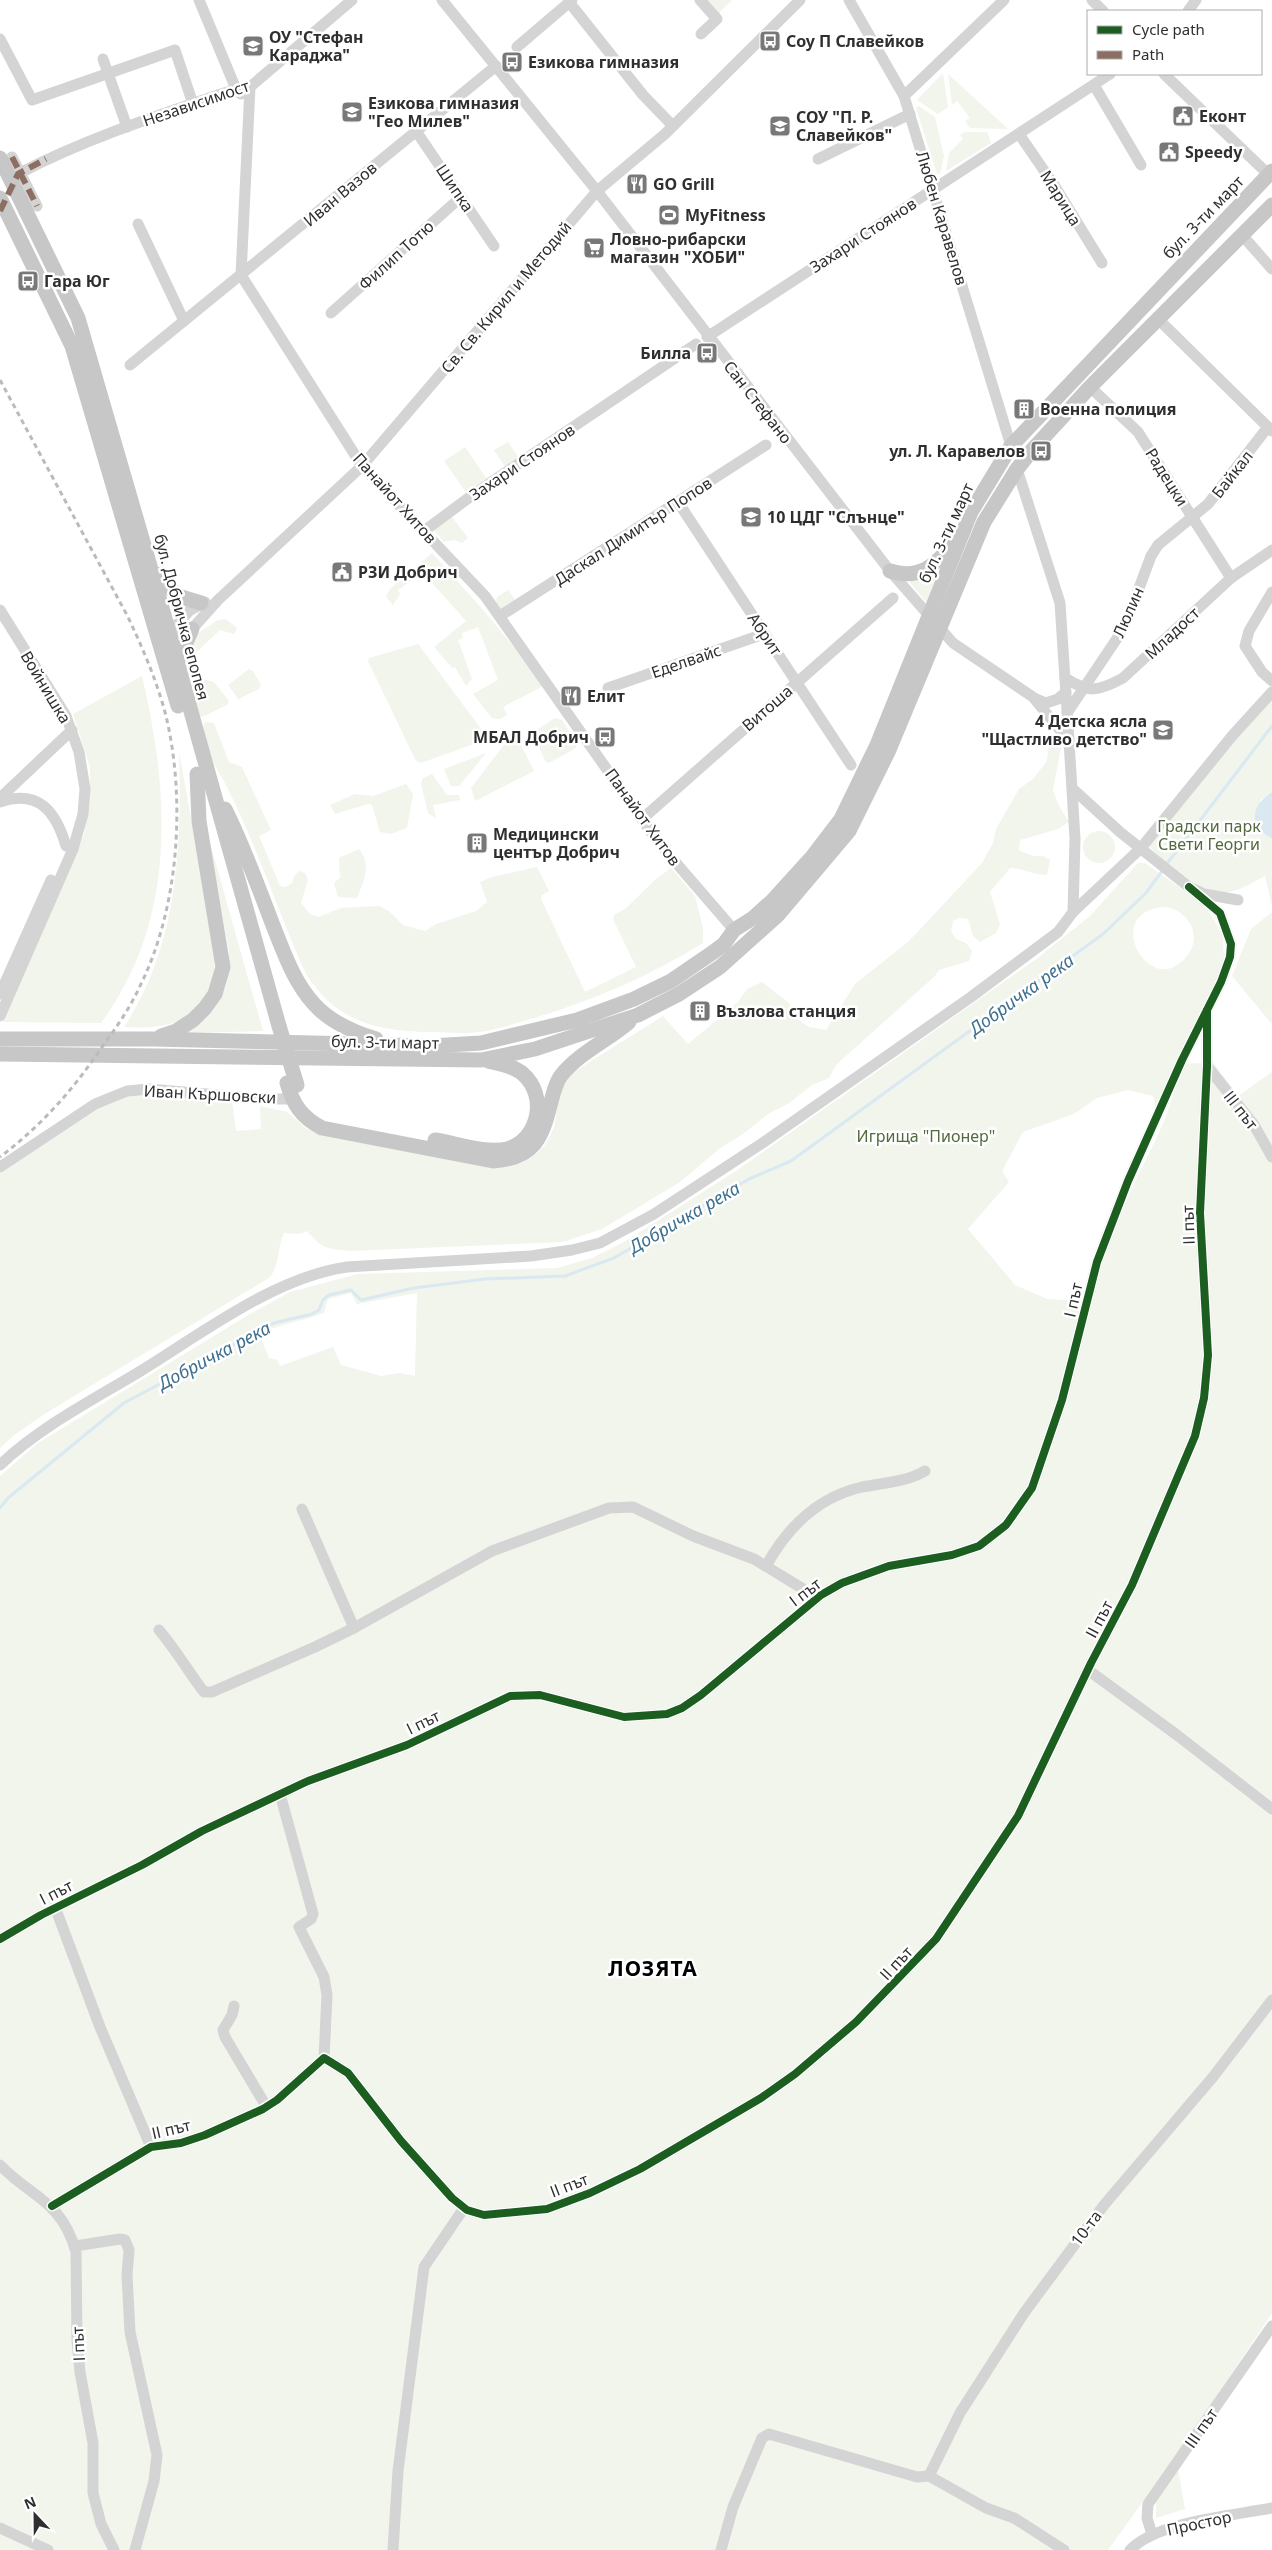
<svg xmlns="http://www.w3.org/2000/svg" width="1272" height="2550" font-family="'Noto Sans',sans-serif">
<style>
.green{fill:#f1f5ec;fill-rule:evenodd}
.water{fill:#dae8f1}
.lines{fill:none;stroke-linecap:round;stroke-linejoin:round}
.stream{stroke:#dae8f1;stroke-width:3}
.minor{stroke:#d4d4d4;stroke-width:11}
.major{stroke:#c7c7c7;stroke-width:15}
.rail{stroke:#bbb;stroke-width:3;stroke-dasharray:5 4;stroke-linecap:butt}
.major-bridge{stroke:#c7c7c7;stroke-width:15}
.quiet{stroke:#8d6e63;stroke-width:6;stroke-dasharray:12 6;stroke-linecap:butt}
.cycleway-casing{stroke:#fff;stroke-width:11}
.cycleway{stroke:#1b5e20;stroke-width:8}
.labels{text-anchor:middle;dominant-baseline:central;stroke-width:5;stroke-linejoin:round;paint-order:stroke}
.poi-label{font-size:16px;font-weight:bold;fill:#2f2f2f;stroke:#fff;text-anchor:start}
.street-label{font-size:16px;fill:#2f2f2f;stroke:#fff}
.park-label{font-size:16px;fill:#526a3d;stroke:#fff}
.water-label{font-size:18px;font-style:italic;fill:#3e7090;stroke:#fff}
.district-label{font-size:21px;font-weight:bold;letter-spacing:1px;fill:#000;stroke:#fff}
</style>
<rect width="100%" height="100%" fill="#fff"/>
<g class="green">
<path d="M705,0h27l-15,15z"/>
<path d="M943,73l5,34 -10,7 -21,-14z"/>
<path d="M948,74l60,55 -38,-1 -5,-7 5,-3 -13,-17 -5,4z"/>
<path d="M919,106l16,11 9,39 -4,18h-3l-21,-66z"/>
<path d="M964,132h23l4,11 -45,28 3,-18 14,-14 -3,-4z"/>
<path d="M508,442l11,16 -14,9 -11,-17z"/>
<path d="M465,447l21,31 -20,14 -22,-31z"/>
<path d="M452,517l16,21 -6,5 -8,-3 -10,2 -10,-12z"/>
<path d="M432,553l52,58 52,63 7,12 -40,21 4,8 -7,4 -8,-1 -19,-24 25,-14 -20,-53 -16,6 1,5 -5,2 14,39 -6,7 -11,-19 -3,1 -18,-21 32,-26 -41,-46 -5,4 -3,-3 -19,14 2,4 -7,11 -7,-8 4,-8z"/>
<path d="M942,570l-15,33 -19,-23 16,-3z"/>
<path d="M508,590l8,11 -14,10 -6,-8 1,-6z"/>
<path d="M226,619l11,9 -3,6 -14,-4 -31,29 1,4 13,16 11,3 15,19 -2,4 -25,12 -5,-3 -13,-51 13,-29 21,-14z"/>
<path d="M418,644l66,89v5l-5,4 -58,21 -5,-2 -48,-100 1,-3z"/>
<path d="M249,669l4,2 8,14 -2,4 -21,10 -10,-14z"/>
<path d="M142,676c28,118 35,244 -41,347l-98,-1 81,-187 6,-40v-28l-17,-53z"/>
<path d="M1272,684v108l-12,8 9,38 3,1v67l-7,-30c-10,5 -24,14 -35,16 -35,5 -64,-31 -88,-52z"/>
<path d="M555,718l7,2 15,23 -1,5 -27,15 -3,-1 -14,-29z"/>
<path d="M205,722l9,1 15,39 13,5 29,63 -12,6 21,50 6,1 6,-4 2,-7 5,-5 6,2 3,7 -7,23 9,11 8,3 23,-9 39,-2 10,6 13,13 22,6 11,-7 40,-13 11,-9 -7,-20 12,-5 45,-10 12,24 -7,4 -1,4 44,93 51,-25 -23,-48 2,-5 10,-5 30,-29 16,-12 24,28 8,32v15c-54,33 -108,57 -169,75 -17,5 -37,12 -55,14 -16,2 -33,0 -49,0 -54,-1 -93,-10 -124,-58 -28,-62 -49,-128 -80,-189 -9,-17 -28,-43 -21,-63z"/>
<path d="M1050,734l11,14 -8,42 5,14 11,18 -11,7 -38,11 -1,10 14,6h10l7,4 -3,15c-14,0 -24,-7 -37,-7l-20,24 10,32 -4,9 -16,9 -7,-6 -5,-17 -9,-1 -6,3 -2,10 5,8 10,4 6,8 -3,10 -30,9 -4,6 -99,89 -7,13 -17,7 -23,18 -21,11 -25,20 -24,15 -39,33 -78,47 -39,13 -213,9c-25,-3 -26,-1 -43,-20l-8,3 -15,-1c-7,14 -4,33 -15,45l-223,135 -33,23 -13,12v-276c34,-23 90,-68 128,-77 28,-7 75,3 104,6l4,30 25,-2 -1,-23 27,6 20,17 14,6 171,33 30,-5 13,-8 10,-10 9,-17 6,-36 12,-19 91,-57 25,28 49,-41 10,-14 15,-7 27,21 8,16 12,8 17,3 29,-46 54,-43 73,-78 11,-20 3,-14 23,-40 14,-10 14,-18z"/>
<path d="M517,737l17,34 -59,30 -4,-13 33,-43z"/>
<path d="M179,751l36,202c0,61 -35,78 -91,74 54,-81 58,-182 55,-276z"/>
<path d="M486,753l-27,33h-8l-7,-17z"/>
<path d="M432,774l15,21h12l1,5 -27,5 3,13 -8,-5 -7,-29 2,-6z"/>
<path d="M406,784l7,10 -6,34 -16,6 -11,-2 -8,-27 -4,-1 -33,10 -5,-9 25,-11 18,2z"/>
<path d="M205,825l58,206 -77,2c32,-26 45,-38 43,-82z"/>
<circle cx="1099" cy="847" r="16"/>
<path d="M359,849c13,17 5,31 -2,49l-19,-1 -4,-14 6,-5 -1,-20z"/>
<path d="M1138,863h7l58,41 11,15 9,19 1,21 -7,25 -61,124 -3,-12 -25,-6 -31,8 -23,16 -51,18 -21,39 7,11 -41,47 47,56 32,14 33,2 11,4c13,-60 39,-114 66,-168 11,-23 18,-48 26,-73l30,-2 25,34 34,-24v1241l-77,116 -87,121h-1108v-1074l38,-33 212,-129 40,-22 68,-18 199,-6 35,-10 32,-16 112,-71 303,-214 51,-41zM1163,907c24,1 41,28 24,49 -36,46 -87,-43 -24,-49zM351,1293l6,11 60,-11 -2,83 -15,-3 -19,3 -40,-11 -8,-18 -53,19 -3,-6 -8,-2 -10,-24c21,-10 44,-13 65,-21l4,-14z"/>
<path d="M1272,912v112l-40,-48 19,-47z"/>
<path d="M1178,2470l7,39 -29,9v-18z"/>
</g>
<path class="water" d="M1272,792v47l-15,-10c-5,-18 -1,-26 15,-37z"/>
<g class="lines">
<g class="stream">
<path d="M1166,865l106,-139"/>
<path d="M0,1508l8,-10 116,-95 150,-80 38,-9 7,-4 4,-10 6,-5 22,-5 10,10 53,-12 71,-9 80,-3 49,-18 135,-79 42,-18 312,-227 42,-40 18,-24"/>
</g>
<g class="minor">
<path d="M199,0l37,89 5,5"/>
<path d="M442,0l155,191 293,380 63,72 80,54 36,44 6,98 -2,73"/>
<path d="M700,0l17,19 -16,15"/>
<path d="M849,0l55,96 107,350"/>
<path d="M1092,0l11,11"/>
<path d="M569,2l74,93 30,31"/>
<path d="M1188,11l8,-11"/>
<path d="M0,39l32,61 143,-50 18,54"/>
<path d="M517,47l55,-47"/>
<path d="M103,59l24,68"/>
<path d="M1164,74l104,100"/>
<path d="M1094,85l47,80"/>
<path d="M250,87l-9,188 121,191 123,130 173,246 76,88"/>
<path d="M904,96l100,-96"/>
<path d="M416,131l78,115"/>
<path d="M1019,134l35,51 48,78"/>
<path d="M12,157l25,49"/>
<path d="M818,159l92,-45"/>
<path d="M18,174c69,-36 144,-60 218,-85l14,-2 102,-87"/>
<path d="M138,224l46,97"/>
<path d="M1241,234l31,35"/>
<path d="M331,313l130,-116"/>
<path d="M1157,318l115,113"/>
<path d="M707,337l403,-263"/>
<path d="M130,365l366,-299"/>
<path d="M1090,387l48,45 93,146"/>
<path d="M1017,469l43,134 9,138"/>
<path d="M678,502l173,263"/>
<path d="M424,531l54,-40 218,-147"/>
<path d="M1272,592l-23,39 -4,15 17,26 10,9"/>
<path d="M0,610l66,106 13,36 6,37 -2,25 -10,35 -73,167"/>
<path d="M500,616l266,-171"/>
<path d="M163,630l16,3 13,-4 26,-29 144,-134 235,-275 68,-57 135,-134"/>
<path d="M166,637l23,-26 16,-9"/>
<path d="M1065,678c24,15 32,14 58,0l108,-100 41,-28"/>
<path d="M608,688l156,-54"/>
<path d="M1034,698l12,5 12,-4 8,-7"/>
<path d="M1067,713l51,-76 11,-22 22,-59 7,-11 50,-41 60,-77"/>
<path d="M1073,789l47,43 69,55 15,7 34,6"/>
<path d="M0,798l72,-68"/>
<path d="M0,802c39,-13 56,10 66,44"/>
<path d="M642,819l251,-221"/>
<path d="M0,994l51,-114"/>
<path d="M1207,1066l47,59 18,32"/>
<path d="M0,1167l95,-63 32,-13 22,-2 117,10h26"/>
<path d="M0,1465c40,-38 91,-64 139,-93 62,-38 136,-95 208,-105l184,-11 41,-6 28,-7 54,-29 110,-72 207,-145 87,-65 15,-20 68,-64 91,-112 40,-44"/>
<path d="M302,1509l52,119"/>
<path d="M766,1566c21,-38 52,-69 96,-79 21,-4 44,-5 63,-16"/>
<path d="M159,1630c17,20 29,41 45,62h8l103,-45 39,-19 138,-77 117,-43 24,-1 60,29 61,23 64,39"/>
<path d="M1088,1670l89,65 95,74"/>
<path d="M280,1794l33,120 -2,5 -12,8 25,50 3,18 -3,63"/>
<path d="M55,1907l45,120 51,120"/>
<path d="M0,1939l41,-24 101,-50 60,-34 106,-50 99,-36 103,-49 30,-1 84,22 43,-3 15,-6 19,-13 120,-100 21,-12 47,-17 63,-11 27,-9 27,-21 26,-37 30,-88 35,-138 31,-81 54,-121 39,-78 9,-25 1,-13 -11,-31 -31,-26"/>
<path d="M234,2006l-2,9 -9,15 2,7 41,69"/>
<path d="M0,2165c32,33 62,36 76,87l1,88 3,32 13,71v50l8,31 13,26"/>
<path d="M52,2206l99,-59 30,-4 24,-8 58,-26 14,-9 47,-42 24,15 53,68 51,57 15,12 17,5 63,-6 43,-16 50,-24 121,-71 34,-24 61,-52 80,-83 82,-123 73,-153 41,-78 63,-149 9,-38 4,-43 -8,-142 7,-147v-55"/>
<path d="M75,2246l45,-7 5,1 4,10 -2,25 3,57 27,123 -3,26 -19,69"/>
<path d="M929,2476l31,-63 64,-100 80,-108 109,-128 59,-77"/>
<path d="M0,2528l48,22"/>
<path d="M1152,2534l-5,-16 1,-14 124,-178"/>
<path d="M393,2550l5,-79 26,-204 40,-59"/>
<path d="M721,2550l12,-43 29,-69 7,-4 148,43 12,-1 57,32 28,10 50,32"/>
<path d="M1130,2550c28,-29 102,-34 142,-42"/>
</g>
<g class="major">
<path d="M0,158l78,160 79,272 122,436"/>
<path d="M0,198l72,148 106,360"/>
<path d="M890,571c29,9 45,-5 62,-26"/>
<path d="M156,574l22,22 23,7"/>
<path d="M177,663l15,-34"/>
<path d="M225,809c20,40 35,83 51,124 10,25 19,50 38,71 16,18 39,28 62,35"/>
<path d="M161,1036l15,-5 17,-11 12,-12 10,-14 8,-27 -24,-146 -2,-47"/>
<path d="M0,1039h153l277,7 51,-3 96,-23 57,-21 37,-18 41,-28 12,-9 10,-14 19,-12 19,-17 40,-44 29,-38 36,-74 94,-233 40,-66 261,-275"/>
<path d="M0,1054l481,6 54,-11 103,-34 41,-21 41,-27 58,-52 71,-84 39,-79 96,-230 33,-53 16,-20 57,-62 182,-182"/>
<path d="M287,1083c6,21 14,34 35,45l171,33c42,-3 49,-23 58,-59 2,-8 4,-17 9,-25 17,-23 47,-36 69,-55"/>
<path d="M435,1140c21,3 50,14 72,9 32,-9 41,-53 16,-75 -9,-8 -23,-10 -35,-13"/>
</g>
<path class="rail" d="M0,380l128,237c15,32 29,64 38,99 20,84 13,192 -26,270 -10,22 -24,42 -38,61 -29,43 -61,79 -102,110"/>
<path class="major-bridge" d="M279,1026l18,59"/>
<g class="quiet">
<path d="M12,157l25,49"/>
<path d="M0,211l18,-37 28,-15"/>
</g>
<g class="cycleway-casing">
<g id="cycleway">
<path d="M0,1939l41,-24 101,-50 60,-34 106,-50 99,-36 103,-49 30,-1 84,22 43,-3 15,-6 19,-13 120,-100 21,-12 47,-17 63,-11 27,-9 27,-21 26,-37 30,-88 35,-138 31,-81 54,-121 39,-78 9,-25 1,-13 -11,-31 -31,-26"/>
<path d="M52,2206l99,-59 30,-4 24,-8 58,-26 14,-9 47,-42 24,15 53,68 51,57 15,12 17,5 63,-6 43,-16 50,-24 121,-71 34,-24 61,-52 80,-83 82,-123 73,-153 41,-78 63,-149 9,-38 4,-43 -8,-142 7,-147v-55"/>
</g>
</g>
<use href="#cycleway" class="cycleway"/>
</g>
<defs>
<g id="bus-square" transform="scale(1.125)"><rect x="-9" y="-9" width="18" height="18" rx="4" fill="#787878" stroke="#fff"/><path d="M-5-6H5V4H4V6H2V4H-2V6H-4V4H-5ZM-3.5-4V0h7V-4ZM-3.5 1.2v1.5H-2V1.2ZM2 1.2v1.5H3.5V1.2Z" fill="#fff"/></g>
<g id="school-square" transform="scale(1.125)"><rect x="-9" y="-9" width="18" height="18" rx="4" fill="#787878" stroke="#fff"/><path d="M0-5L7-2L0 1L-7-2ZM-4 1L0 2.5L4 1V4Q0 6-4 4Z" fill="#fff"/></g>
<g id="civic-square" transform="scale(1.125)"><rect x="-9" y="-9" width="18" height="18" rx="4" fill="#787878" stroke="#fff"/><path d="M-.6-6.5H3V-4.5H.6V-3L4-1V1h2V6H-6V1h2V-1L-.6-3ZM-1.2 2.5V6h2.4V2.5Z" fill="#fff"/></g>
<g id="restaurant-square" transform="scale(1.125)"><rect x="-9" y="-9" width="18" height="18" rx="4" fill="#787878" stroke="#fff"/><path d="M-5-6h1v4h1v-4h1v4h1v-4h1v5L-1.5 .5V6h-2V.5L-5-1ZM5-6V6H3V1.5H1.5Q1.5-4 5-6Z" fill="#fff"/></g>
<g id="stadium-square" transform="scale(1.125)"><rect x="-9" y="-9" width="18" height="18" rx="4" fill="#787878" stroke="#fff"/><path d="M0-5a6.5 5 0 1 0 0 10a6.5 5 0 1 0 0-10ZM-3.5-1.8h7v3.6h-7Z" fill="#fff"/></g>
<g id="supermarket-square" transform="scale(1.125)"><rect x="-9" y="-9" width="18" height="18" rx="4" fill="#787878" stroke="#fff"/><path d="M-6-5.5h2.5l.6 2H6L4.5 2H-2.5L-4.4-4H-6ZM-1.5 3.2a1.3 1.3 0 1 0 .1 0ZM3 3.2a1.3 1.3 0 1 0 .1 0Z" fill="#fff"/></g>
<g id="building-square" transform="scale(1.125)"><rect x="-9" y="-9" width="18" height="18" rx="4" fill="#787878" stroke="#fff"/><path d="M-4-6H4V6H1V3H-1V6H-4ZM-2.5-4.3h1.7v1.8h-1.7ZM.8-4.3h1.7v1.8H.8ZM-2.5-1h1.7V.8h-1.7ZM.8-1h1.7V.8H.8Z" fill="#fff"/></g>
</defs>
<g fill-rule="evenodd">
<use href="#bus-square" x="770" y="41"/>
<use href="#school-square" x="253" y="46"/>
<use href="#bus-square" x="512" y="62"/>
<use href="#school-square" x="352" y="112"/>
<use href="#civic-square" x="1183" y="116"/>
<use href="#school-square" x="780" y="126"/>
<use href="#civic-square" x="1169" y="152"/>
<use href="#restaurant-square" x="637" y="184"/>
<use href="#stadium-square" x="669" y="215"/>
<use href="#supermarket-square" x="594" y="248"/>
<use href="#bus-square" x="28" y="281"/>
<use href="#bus-square" x="707" y="353"/>
<use href="#building-square" x="1024" y="409"/>
<use href="#bus-square" x="1041" y="451"/>
<use href="#school-square" x="751" y="517"/>
<use href="#civic-square" x="342" y="572"/>
<use href="#restaurant-square" x="571" y="696"/>
<use href="#school-square" x="1163" y="730"/>
<use href="#bus-square" x="605" y="737"/>
<use href="#building-square" x="477" y="843"/>
<use href="#building-square" x="700" y="1011"/>
</g>
<g class="labels">
<g class="poi-label">
<text x="269" y="37">ОУ "Стефан<tspan x="269" dy="18">Караджа"</tspan></text>
<text x="786" y="41">Соу П Славейков</text>
<text x="528" y="62">Езикова гимназия</text>
<text x="368" y="103">Езикова гимназия<tspan x="368" dy="18">"Гео Милев"</tspan></text>
<text x="1199" y="116">Еконт</text>
<text x="796" y="117">СОУ "П. Р.<tspan x="796" dy="18">Славейков"</tspan></text>
<text x="1185" y="152">Speedy</text>
<text x="653" y="184">GO Grill</text>
<text x="685" y="215">MyFitness</text>
<text x="610" y="239">Ловно-рибарски<tspan x="610" dy="18">магазин "ХОБИ"</tspan></text>
<text x="44" y="281">Гара Юг</text>
<text x="691" y="353" text-anchor="end">Билла</text>
<text x="1040" y="409">Военна полиция</text>
<text x="1025" y="451" text-anchor="end">ул. Л. Каравелов</text>
<text x="767" y="517">10 ЦДГ "Слънце"</text>
<text x="358" y="572">РЗИ Добрич</text>
<text x="587" y="696">Елит</text>
<text x="1147" y="721" text-anchor="end">4 Детска ясла<tspan x="1147" dy="18">"Щастливо детство"</tspan></text>
<text x="589" y="737" text-anchor="end">МБАЛ Добрич</text>
<text x="493" y="834">Медицински<tspan x="493" dy="18">център Добрич</tspan></text>
<text x="716" y="1011">Възлова станция</text>
</g>
<g class="street-label">
<text transform="translate(196 103) rotate(-19)">Независимост</text>
<text transform="translate(455 188) rotate(56)">Шипка</text>
<text transform="translate(340 194) rotate(-40)">Иван Вазов</text>
<text transform="translate(1061 198) rotate(58)">Марица</text>
<text transform="translate(1203 217) rotate(-46)">бул. 3-ти март</text>
<text transform="translate(942 218) rotate(73)">Любен Каравелов</text>
<text transform="translate(863 235) rotate(-33)">Захари Стоянов</text>
<text transform="translate(396 255) rotate(-42)">Филип Тотю</text>
<text transform="translate(506 297) rotate(-50)">Св. Св. Кирил и Методий</text>
<text transform="translate(758 402) rotate(52)">Сан Стефано</text>
<text transform="translate(522 462) rotate(-34)">Захари Стоянов</text>
<text transform="translate(1232 474) rotate(-52)">Байкал</text>
<text transform="translate(1167 477) rotate(58)">Радецки</text>
<text transform="translate(395 498) rotate(48)">Панайот Хитов</text>
<text transform="translate(633 531) rotate(-33)">Даскал Димитър Попов</text>
<text transform="translate(946 533) rotate(-65)">бул. 3-ти март</text>
<text transform="translate(1128 612) rotate(-66)">Люлин</text>
<text transform="translate(182 617) rotate(75)">бул. Добричка епопея</text>
<text transform="translate(1172 633) rotate(-43)">Младост</text>
<text transform="translate(765 634) rotate(56)">Абрит</text>
<text transform="translate(686 661) rotate(-19)">Еделвайс</text>
<text transform="translate(46 687) rotate(59)">Войнишка</text>
<text transform="translate(767 708) rotate(-41)">Витоша</text>
<text transform="translate(643 817) rotate(54)">Панайот Хитов</text>
<text transform="translate(385 1042) rotate(1)">бул. 3-ти март</text>
<text transform="translate(210 1094) rotate(3)">Иван Кършовски</text>
<text transform="translate(1241 1110) rotate(52)">ІІІ път</text>
<text transform="translate(1188 1225) rotate(-92)">ІІ път</text>
<text transform="translate(1073 1300) rotate(-77)">І път</text>
<text transform="translate(805 1592) rotate(-37)">І път</text>
<text transform="translate(1099 1619) rotate(-62)">ІІ път</text>
<text transform="translate(423 1722) rotate(-26)">І път</text>
<text transform="translate(56 1892) rotate(-27)">І път</text>
<text transform="translate(896 1963) rotate(-47)">ІІ път</text>
<text transform="translate(171 2129) rotate(-13)">ІІ път</text>
<text transform="translate(569 2185) rotate(-21)">ІІ път</text>
<text transform="translate(1086 2228) rotate(-53)">10-та</text>
<text transform="translate(78 2344) rotate(-93)">І път</text>
<text transform="translate(1201 2428) rotate(-55)">ІІІ път</text>
<text transform="translate(1199 2523) rotate(-12)">Простор</text>
</g>
<g class="park-label">
<text x="1209" y="826">Градски парк<tspan x="1209" dy="18">Свети Георги</tspan></text>
<text x="926" y="1136">Игрища "Пионер"</text>
</g>
<g class="water-label">
<text transform="translate(1021 994) rotate(-36)">Добричка река</text>
<text transform="translate(684 1217) rotate(-30)">Добричка река</text>
<text transform="translate(214 1355) rotate(-28)">Добричка река</text>
</g>
<g class="district-label">
<text x="653" y="1968">ЛОЗЯТА</text>
</g>
</g>
<rect x="1087" y="10" width="175" height="65" fill="#ffffff" stroke="#acacac"/>
<rect x="1097" y="26" width="25" height="8" fill="#1b5e20" stroke="#acacac"/>
<text x="1132" y="35" font-size="15" fill="#2f2f2f">Cycle path</text>
<rect x="1097" y="51" width="25" height="8" fill="#8d6e63" stroke="#acacac"/>
<text x="1132" y="60" font-size="15" fill="#2f2f2f">Path</text>
<g transform="translate(35 2515) rotate(338)" stroke="#ffffff" stroke-width="4" paint-order="stroke">
<path d="M0-4L9 19L0 12L-9 19Z" fill="#2f2f2f"/>
<text y="-8" font-size="14" font-weight="bold" text-anchor="middle" fill="#2f2f2f">N</text>
</g>
</svg>
